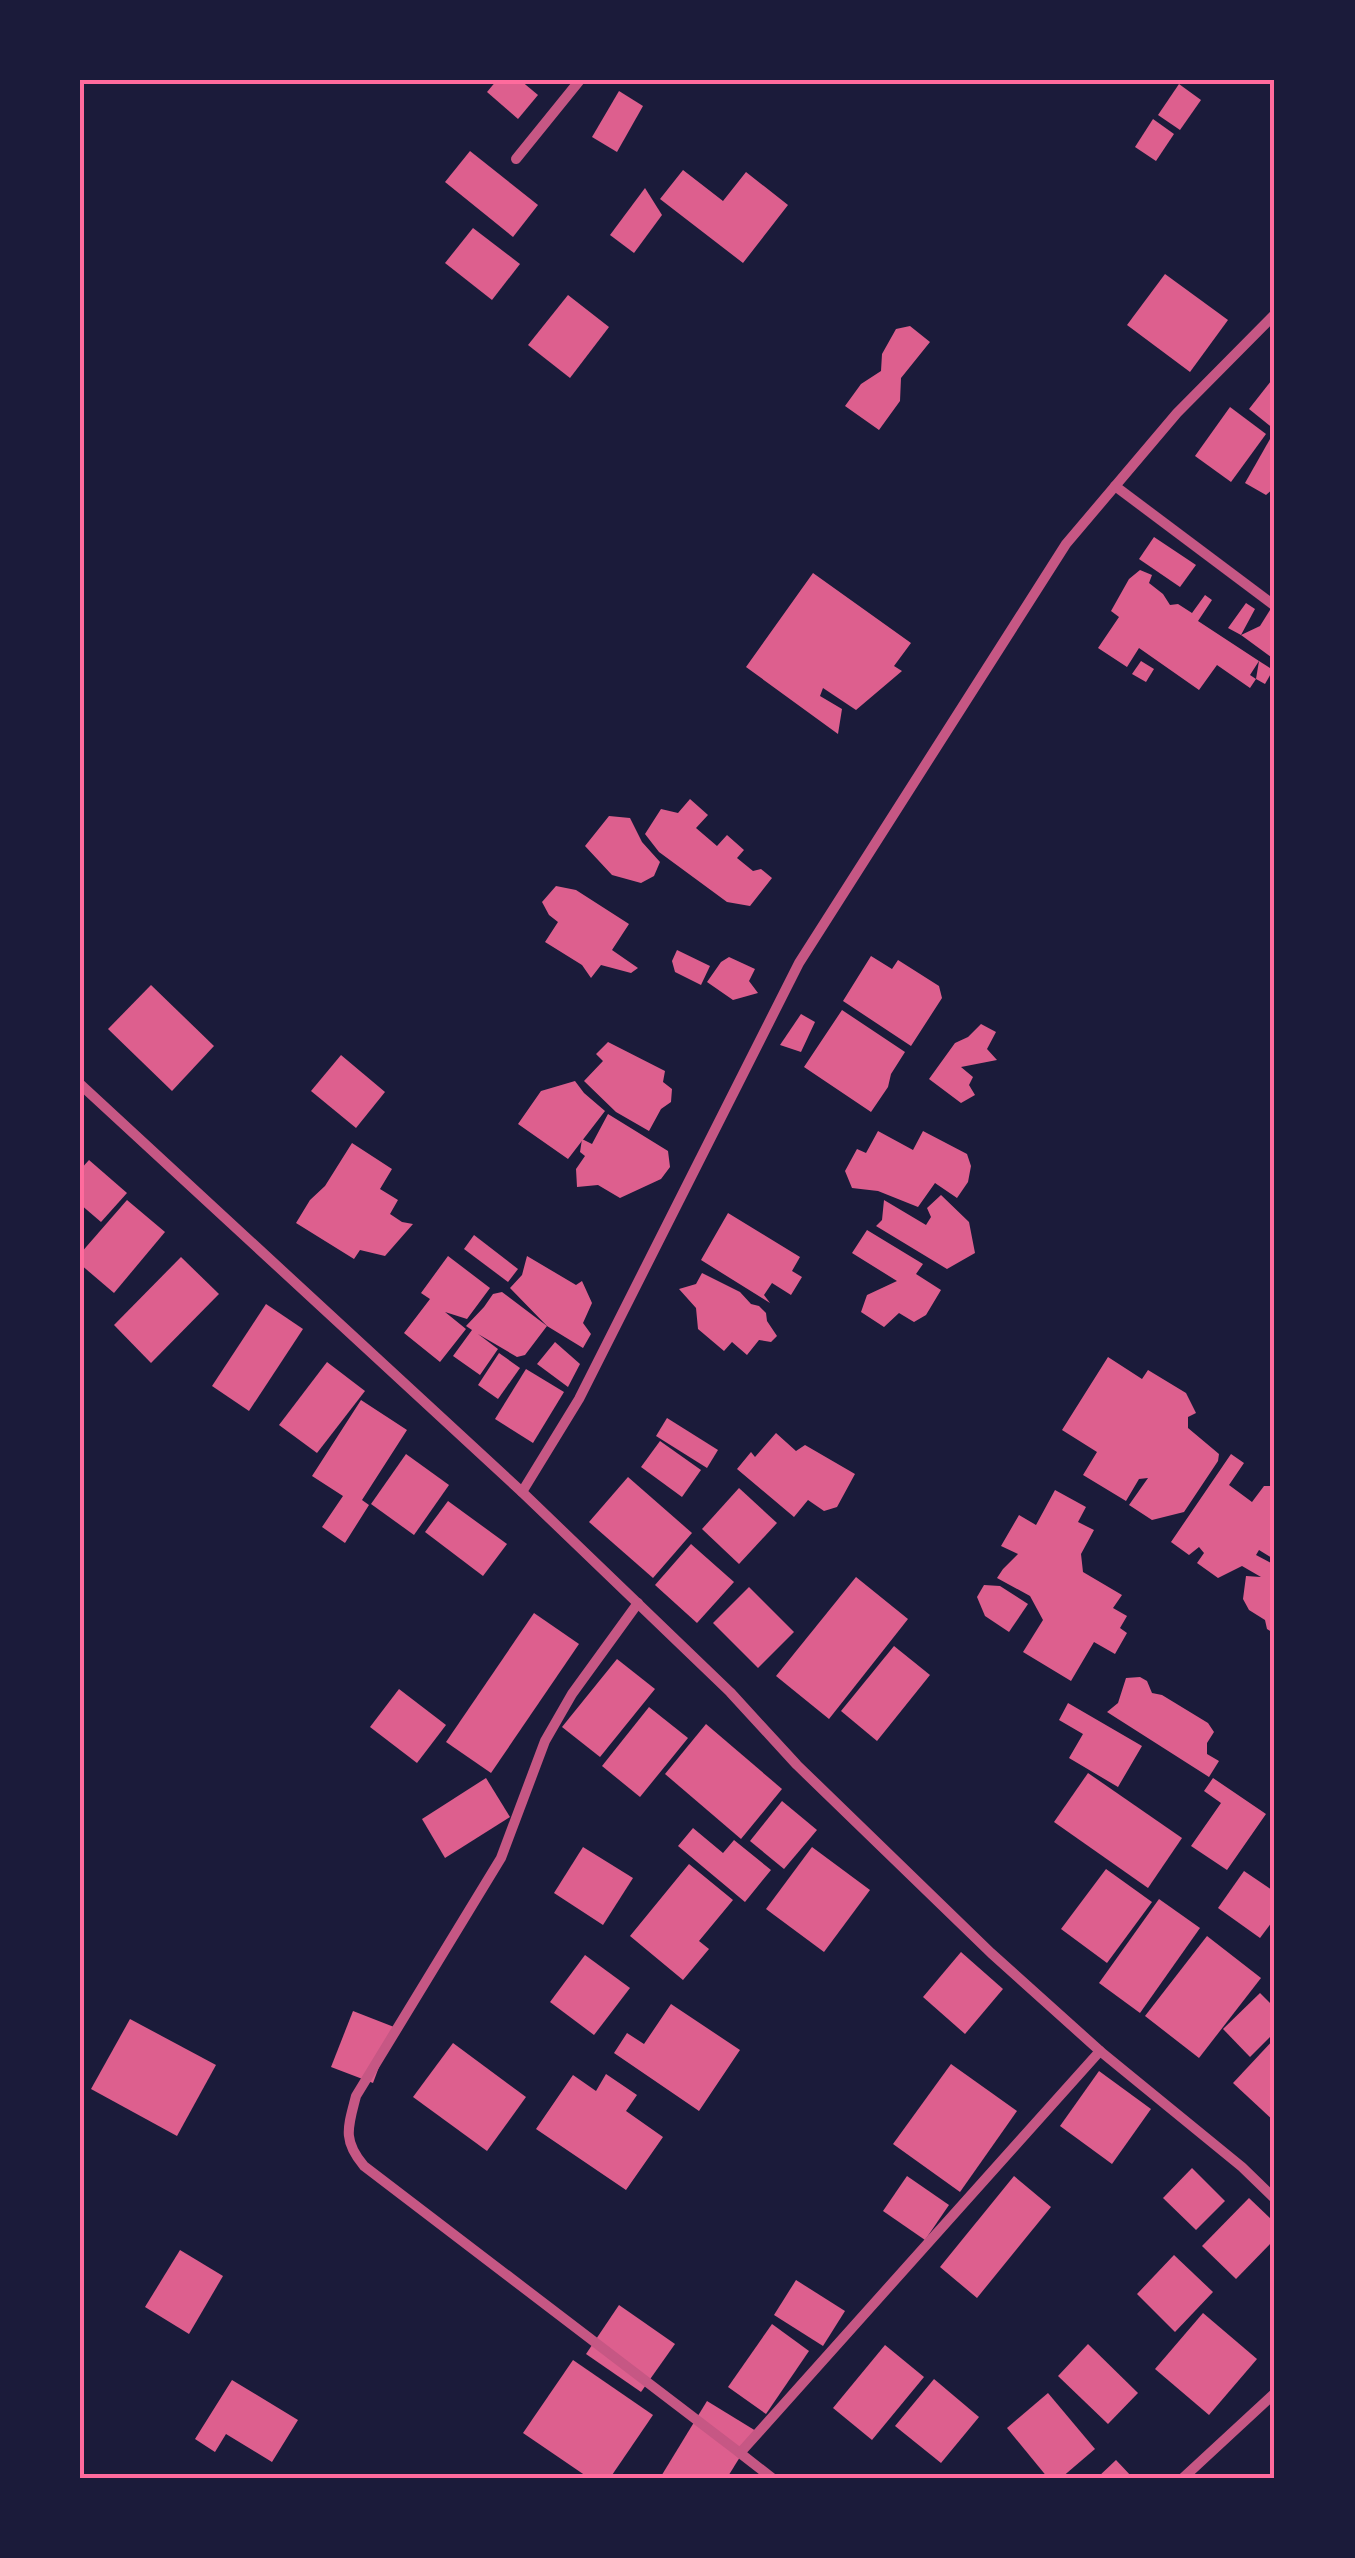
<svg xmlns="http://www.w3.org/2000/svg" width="1355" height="2558" font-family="Merriweather,serif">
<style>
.building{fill:#dd5f8e}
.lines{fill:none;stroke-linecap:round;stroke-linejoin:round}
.minor{stroke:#c65784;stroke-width:10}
.neatline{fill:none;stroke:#ff6b9d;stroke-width:4}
</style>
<rect width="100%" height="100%" fill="#1b1b3a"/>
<g class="building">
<path d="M497,80h23l18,15 -20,24 -31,-27z"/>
<path d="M1179,84l22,16 -21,30 -22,-15z"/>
<path d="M619,91l24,15 -26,46 -25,-15z"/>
<path d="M1153,119l21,15 -18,27 -21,-14z"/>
<path d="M470,151l68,54 -25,32 -68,-55z"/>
<path d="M683,170l40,31 23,-29 42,33 -45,58 -83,-64z"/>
<path d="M645,188l17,27 -28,38 -24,-18z"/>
<path d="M473,228l47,36 -28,36 -47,-37z"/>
<path d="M1165,274l63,46 -38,52 -63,-47z"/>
<path d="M568,295l41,32 -39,51 -42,-33z"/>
<path d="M910,326l20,16 -29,36 -1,23 -21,29 -34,-24 16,-22 20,-13 1,-17 14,-25z"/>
<path d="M1275,376v54l-26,-21z"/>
<path d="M1230,407l36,27 -35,48 -36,-26z"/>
<path d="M1270,439l5,3v45l-9,8 -21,-12z"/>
<path d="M1154,537l42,28 -16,22 -41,-28z"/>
<path d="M1140,570l12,5 -3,8 14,11 7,11 8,-1 14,9 13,-18 7,5 -14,21 61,40 -9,14 6,4 -6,9 -33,-23 -18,25 -60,-42 -12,19 -29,-19 21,-31 -8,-6 18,-32z"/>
<path d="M813,573l98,70 -17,23 8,5 -46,39 -33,-22 -3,8 22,13 -4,25 -92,-67z"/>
<path d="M1246,603l9,6 -14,26 19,-9 10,-16 5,3v44h-4l-30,-22 -13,-7z"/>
<path d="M1141,661l13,8 -8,13 -14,-8z"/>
<path d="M1259,661l14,9 -8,14 -9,-5z"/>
<path d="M690,799l18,16 -12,13 21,18 10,-11 17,15 -7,8 16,13 8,-2 11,9 -22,28 -23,-4 -68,-50 -14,-18 16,-25 17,4z"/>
<path d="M609,816l21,2 12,24 18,20 -6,14 -13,7 -29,-8 -27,-29z"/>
<path d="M556,886l20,4 53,34 -17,26 26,18 -7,5 -30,-8 -10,13 -9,-13 -37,-23 13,-20 -9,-7 -7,-13z"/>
<path d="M677,950l33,16 -9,19 -26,-13 -3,-11z"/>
<path d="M871,956l21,13 6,-9 41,26 3,12 -31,48 -68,-45z"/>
<path d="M729,957l26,12 -6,12 9,12 -25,7 -26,-18 14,-20z"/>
<path d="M151,985l63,61 -42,45 -64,-62z"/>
<path d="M842,1010l63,42 -14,22 -3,13 -17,25 -67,-45z"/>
<path d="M801,1014l14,8 -14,30 -21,-7z"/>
<path d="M981,1024l15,8 -9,17 10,11 -36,7 12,10 -4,8 6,10 -14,8 -32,-24 26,-36 13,-6z"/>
<path d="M608,1042l57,29 -2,11 9,7 -1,13 -10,7 -12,22 -33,-19 -32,-31 19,-20 -7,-7z"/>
<path d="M341,1055l44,37 -29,36 -45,-37z"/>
<path d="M575,1081l9,12 21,18 -37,48 -50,-35 23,-33z"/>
<path d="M608,1114l60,37 2,16 -9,12 -41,19 -22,-13 -21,2 -1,-18 9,-13 -5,-4 2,-13 10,5z"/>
<path d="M878,1131l35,19 10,-19 44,23 4,12 -3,16 -11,16 -22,-15 -17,24 -40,-16 -26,-3 -7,-17 12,-22 9,4z"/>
<path d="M352,1143l40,26 -12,20 18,11 -8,14 12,8 11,2 -28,32 -25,-6 -6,9 -58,-36 14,-23 15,-14z"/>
<path d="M89,1160l38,33 -26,29 -21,-18v-34z"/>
<path d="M941,1195l28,27 6,31 -28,16 -71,-43 6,-6 2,-20 42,25 5,-8 -4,-9z"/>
<path d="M127,1200l38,32 -51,61 -34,-29v-10z"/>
<path d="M728,1213l72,44 -8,14 10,6 -11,18 -19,-12 -8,12 6,8 -69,-43z"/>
<path d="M867,1230l56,34 -7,10 25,16 -15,25 -12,7 -15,-9 -15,14 -23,-15 6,-17 30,-14 -45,-28z"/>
<path d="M474,1235l44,34 -10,13 -44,-33z"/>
<path d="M448,1256l42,32 -23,31 -22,-7 21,17 -26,33 -36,-29 26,-34 -9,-6z"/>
<path d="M527,1256l49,29 6,-4 10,22 -9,20 8,11 -8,14 -36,-22 -37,-38 12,-13z"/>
<path d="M181,1257l38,37 -68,69 -37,-38z"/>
<path d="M702,1273l38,19 11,12 8,2 7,7 1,8 10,15 -6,6 -12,-2 -12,15 -15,-13 -8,9 -26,-22 -2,-21 -17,-19 17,-5z"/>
<path d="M502,1292l45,34 -22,29 -8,2 -39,-23 20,15 -18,26 -27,-19 19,-26 -6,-4 18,-19 9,-13z"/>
<path d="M266,1304l37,25 -54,82 -37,-25z"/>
<path d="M555,1342l25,22 -12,23 -31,-23z"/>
<path d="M499,1353l21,15 -22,31 -20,-14z"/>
<path d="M1108,1357l34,22 6,-9 38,23 10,20 -8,4v11l31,26 -1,7 -34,51 -32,8 -23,-15 19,-27 -9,1 -13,22 -43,-26 14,-23 -35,-22z"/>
<path d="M327,1362l38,29 -48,62 -38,-28z"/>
<path d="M526,1369l38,23 -31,51 -38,-24z"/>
<path d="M361,1400l46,30 -45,70 7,5 -24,38 -23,-16 21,-31 -31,-20z"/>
<path d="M667,1418l51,32 -11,18 -51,-32z"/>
<path d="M776,1433l20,18 9,-6 50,29 -18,33 -13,4 -16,-11 -14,17 -57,-48 14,-17 4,5z"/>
<path d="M660,1441l41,29 -19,27 -41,-30z"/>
<path d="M406,1454l43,31 -35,50 -43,-31z"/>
<path d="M1231,1454l13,9 -15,22 23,17 12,-16h11v31l-5,9 5,3v24l-3,5 -13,-8 -3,5 19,10v69l-8,-5 -2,-9 -16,-10 -6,-11 3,-23 15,1 -19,-11 -24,12 -21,-15 7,-10 -5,-6 -10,8 -18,-13z"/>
<path d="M628,1477l64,56 -39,45 -64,-56z"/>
<path d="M739,1488l38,35 -38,41 -37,-35z"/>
<path d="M1055,1490l31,17 -8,15 16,8 -13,24 2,18 39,23 -9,13 14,8 -7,12 7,5 -12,21 -21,-12 -23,39 -48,-29 20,-32 -13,-24 -33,-18 6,-9 15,-15 -17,-8 18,-31 17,10z"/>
<path d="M448,1501l59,43 -24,32 -58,-44z"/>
<path d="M691,1544l43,38 -37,41 -42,-38z"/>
<path d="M856,1577l52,42 -79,100 -53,-43z"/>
<path d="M984,1585l16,1 28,18 -19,28 -24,-16 -8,-19z"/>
<path d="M749,1587l45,45 -36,36 -45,-45z"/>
<path d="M534,1613l45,31 -88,129 -45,-31z"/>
<path d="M894,1646l36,29 -53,66 -36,-30z"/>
<path d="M617,1659l38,30 -55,68 -38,-30z"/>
<path d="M1140,1677l7,4 5,12 10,2 46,28 6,9 -7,11v11l12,7 -10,16 -102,-65 11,-9 8,-25z"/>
<path d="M399,1689l47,36 -29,38 -47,-36z"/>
<path d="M1068,1703l74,43 -24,41 -49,-29 14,-24 -24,-14z"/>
<path d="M649,1707l39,31 -48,59 -38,-31z"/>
<path d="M706,1724l76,65 -41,50 -76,-65z"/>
<path d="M1088,1773l94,65 -34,50 -94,-66z"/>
<path d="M486,1778l24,39 -65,41 -23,-39z"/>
<path d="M1213,1778l53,36 -39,56 -36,-24 30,-43 -17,-12z"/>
<path d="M782,1801l35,29 -33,39 -34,-28z"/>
<path d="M693,1828l30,25 11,-13 37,30 -26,32 -67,-56z"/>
<path d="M583,1847l50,31 -30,47 -49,-32z"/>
<path d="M812,1847l58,43 -46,62 -58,-43z"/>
<path d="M689,1864l44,36 -34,41 10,8 -26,31 -53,-44z"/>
<path d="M1106,1869l46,33 -45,61 -46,-34z"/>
<path d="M1244,1871l31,21v26l-15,20 -42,-30z"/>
<path d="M1159,1899l41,29 -60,85 -41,-30z"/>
<path d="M1207,1936l54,42 -62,80 -54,-42z"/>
<path d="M961,1952l42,37 -38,45 -42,-37z"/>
<path d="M585,1955l45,33 -36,47 -44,-33z"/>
<path d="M1260,1993l15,15v24l-25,25 -27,-28z"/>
<path d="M671,2004l69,46 -41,61 -85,-58 13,-20 17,11z"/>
<path d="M353,2011l41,16 -21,56 -42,-16z"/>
<path d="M130,2019l86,46 -39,71 -86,-47z"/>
<path d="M1275,2038v84l-42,-39z"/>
<path d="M453,2043l73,54 -39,54 -74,-54z"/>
<path d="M951,2064l66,47 -57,81 -67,-48z"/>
<path d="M1099,2071l52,38 -39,55 -52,-38z"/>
<path d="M606,2074l31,21 -11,16 37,26 -37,53 -90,-61 37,-54 23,16z"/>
<path d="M1192,2168l33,33 -29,29 -33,-32z"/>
<path d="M907,2176l42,29 -24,35 -42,-29z"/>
<path d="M1014,2176l37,31 -74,91 -37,-31z"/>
<path d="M1249,2198l26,25v16l-39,40 -34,-33z"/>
<path d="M180,2250l43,26 -34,58 -44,-27z"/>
<path d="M1174,2255l39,37 -38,40 -38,-38z"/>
<path d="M796,2280l49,31 -22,35 -49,-31z"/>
<path d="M619,2305l56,39 -34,48 -55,-38z"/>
<path d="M1203,2313l54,46 -48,56 -54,-46z"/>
<path d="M772,2324l37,27 -43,63 -38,-27z"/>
<path d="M1088,2344l50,49 -30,31 -50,-48z"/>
<path d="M885,2345l39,32 -52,63 -39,-32z"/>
<path d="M573,2360l80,55 -43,63h-21l-66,-45z"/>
<path d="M934,2379l45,38 -38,46 -46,-37z"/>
<path d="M232,2380l66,40 -26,42 -46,-28 -11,18 -20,-13z"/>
<path d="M1048,2393l47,56 -34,29h-13l-41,-50z"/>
<path d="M707,2401l49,30 -29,47h-67z"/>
<path d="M1116,2460l17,18h-36z"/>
</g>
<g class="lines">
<g class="minor">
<path d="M516,159l64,-79"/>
<path d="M1115,486l160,120"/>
<path d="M80,1084l442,408 208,200 67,73 194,188 109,98 142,116 33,32"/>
<path d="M522,1492l57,-93 220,-436 267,-419 111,-131 98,-99"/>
<path d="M638,1603l-66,91 -27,47 -44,117 -145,238c-8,31 -14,44 8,70l376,287"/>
<path d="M772,2478l-32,-25 360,-402"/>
<path d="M1183,2478l92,-85"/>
</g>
</g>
<rect width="1355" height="2558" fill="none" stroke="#1b1b3a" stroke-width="165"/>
<rect x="82" y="82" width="1190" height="2394" class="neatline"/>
</svg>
